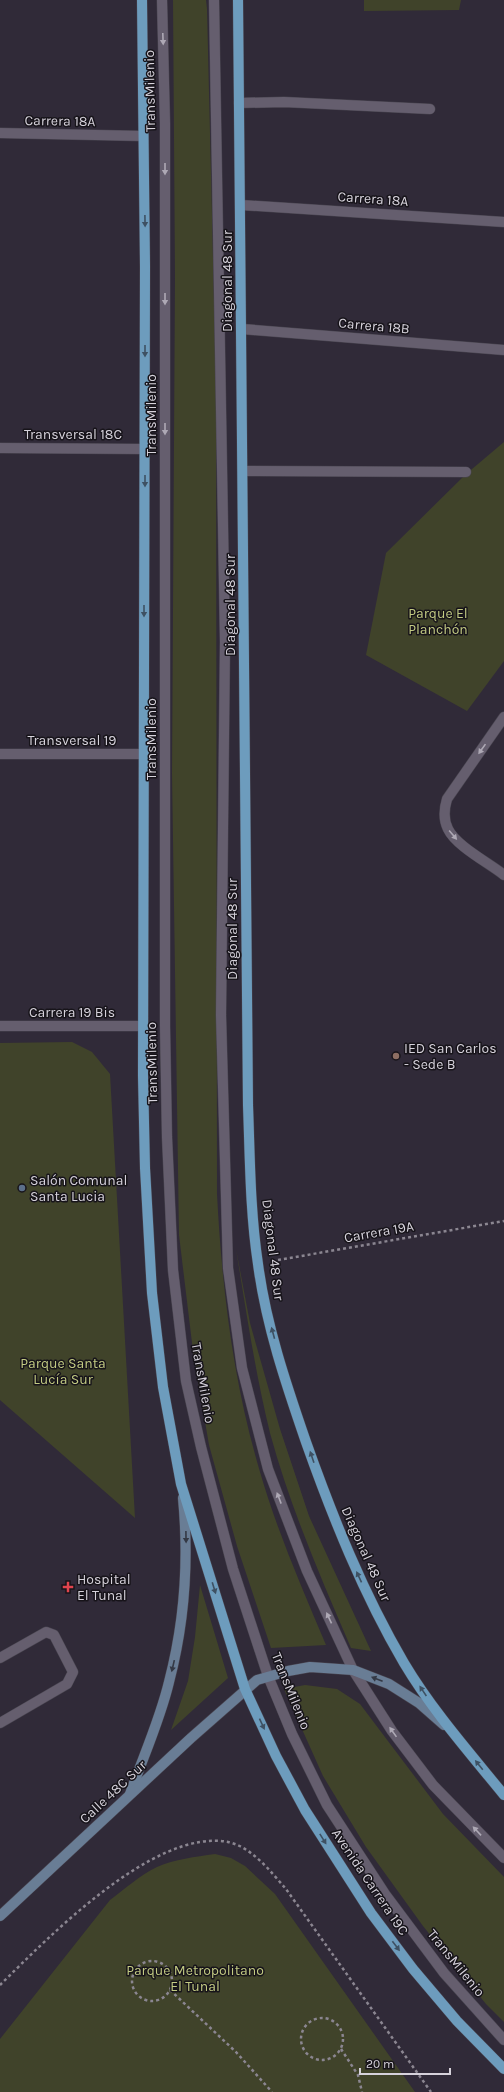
<svg xmlns="http://www.w3.org/2000/svg" width="504" height="2092" font-family="Karla,sans-serif">
<style>
.green{fill:#40432a}
.lines{fill:none;stroke-linecap:round;stroke-linejoin:round}
.lane-casing{stroke:#494550;stroke-width:11}
.street-casing{stroke:#494550;stroke-width:11}
.secondary-casing{stroke:#494550;stroke-width:11}
.primary-casing{stroke:#494550;stroke-width:11}
.path{stroke:#8b8691;stroke-width:2.5;stroke-dasharray:3 3;stroke-linecap:butt}
.lane{stroke:#655e6e;stroke-width:10}
.street{stroke:#655e6e;stroke-width:10}
.secondary{stroke:#697d95;stroke-width:10}
.primary{stroke:#6d9cbd;stroke-width:10}
.oneway{fill:#aea9b5}
.oneway2{fill:#3e5163}
.oneway3{fill:#343945}
.education-dot{fill:#8d6e63;stroke:#17141a;stroke-width:1.5}
.service-dot{fill:#5c6f8a;stroke:#17141a;stroke-width:1.5}
.health-dot{fill:#e0444e;stroke:#17141a;stroke-width:1.5}
.labels{text-anchor:middle;dominant-baseline:central;stroke-width:3;stroke-linejoin:round;paint-order:stroke}
.street-label{font-size:14px;fill:#d6d2db;stroke:#17141a}
.park-label{font-size:14px;fill:#c3cb83;stroke:#17141a}
.poi-label{font-size:14px;fill:#d6d2db;stroke:#17141a;text-anchor:start}
</style>
<rect width="100%" height="100%" fill="#302a38"/>
<g class="green">
<path d="M173,0h33l1,9 9,373 1,812c5,95 16,187 43,278 17,59 42,116 66,173l-55,3 -34,-102 -28,-101 -16,-94 -14,-116 -7,-461 3,-497z"/>
<path d="M364,0h97l-2,10 -95,1z"/>
<path d="M504,442v219l-37,50 -101,-56 20,-102 79,-78z"/>
<path d="M72,1042l20,10 18,22 25,444 -135,-118v-357z"/>
<path d="M236,1249l14,74 30,106 29,87 62,135 -20,-3c-30,-70 -61,-141 -81,-215 -15,-61 -24,-123 -34,-184z"/>
<path d="M200,1585l28,93 -57,52 17,-49 7,-44z"/>
<path d="M305,1685l32,4 23,15 83,110 61,63v145l-18,-18 -63,-78 -57,-79 -43,-71 -39,-87z"/>
<path d="M215,1854l16,4 14,8 30,28 140,198h-415v-53l110,-139c15,-11 30,-25 47,-33 18,-8 38,-10 58,-13z"/>
</g>
<g class="lines">
<g class="lane-casing">
<g id="lane">
<path d="M162,0l3,123v903l2,111 6,133 13,111 15,66 32,122 35,107 24,58 35,71 58,89 59,79 60,67"/>
<path d="M214,0l11,642 -4,373 7,253 14,100 26,101 39,102 46,99 39,61 41,54 71,73"/>
<path d="M239,103l45,-1 146,7"/>
<path d="M0,1658l46,-26 8,3 19,37 -6,12 -67,39"/>
</g>
</g>
<g class="street-casing">
<g id="street">
<path d="M0,133l143,3"/>
<path d="M241,205l263,17"/>
<path d="M242,329l262,21"/>
<path d="M0,448l145,1"/>
<path d="M243,471l223,1"/>
<path d="M504,717l-57,82c-3,10 -4,20 1,30 8,17 41,34 56,46"/>
<path d="M0,754h144"/>
<path d="M0,1026h144"/>
</g>
</g>
<g class="secondary-casing">
<g id="secondary">
<path d="M130,1794c13,-37 30,-74 39,-112 16,-61 20,-121 14,-184"/>
<path d="M0,1916l191,-178 66,-58 31,-9 22,-4 43,3 36,14 30,19 25,22"/>
</g>
</g>
<g class="primary-casing">
<g id="primary">
<path d="M142,0l3,266 -2,810 2,92 7,125 11,94 18,97 64,205 31,67 29,54 66,103 42,56 44,52 47,48"/>
<path d="M238,0l10,1105c2,53 2,106 10,159 8,61 28,120 48,178 27,76 57,151 98,221 28,47 65,89 100,132"/>
</g>
</g>
<g class="path">
<path d="M278,1260l226,-39"/>
<circle cx="152" cy="1981" r="20"/>
<path d="M0,1985c49,-48 154,-157 228,-143 24,5 43,30 58,47l145,203"/>
<path d="M170,1990l66,62 36,40"/>
<circle cx="322" cy="2039" r="21"/>
<path d="M341,2049l17,26 4,17"/>
</g>
<use href="#lane" class="lane"/>
<use href="#street" class="street"/>
<use href="#secondary" class="secondary"/>
<use href="#primary" class="primary"/>
</g>
<defs><path id="oneway-solid" d="M-6-.8H1V-3.2L6.5 0L1 3.2V.8H-6Z"/></defs>
<g class="oneway">
<use href="#oneway-solid" transform="translate(163 39) rotate(88)"/>
<use href="#oneway-solid" transform="translate(165 169) rotate(90)"/>
<use href="#oneway-solid" transform="translate(165 299) rotate(90)"/>
<use href="#oneway-solid" transform="translate(165 429) rotate(90)"/>
<use href="#oneway-solid" transform="translate(482 749) rotate(125)"/>
<use href="#oneway-solid" transform="translate(453 835) rotate(50)"/>
<use href="#oneway-solid" transform="translate(279 1498) rotate(-111)"/>
<use href="#oneway-solid" transform="translate(329 1618) rotate(-115)"/>
<use href="#oneway-solid" transform="translate(393 1732) rotate(-125)"/>
<use href="#oneway-solid" transform="translate(477 1831) rotate(-133)"/>
</g>
<g class="oneway2">
<use href="#oneway-solid" transform="translate(145 221) rotate(89)"/>
<use href="#oneway-solid" transform="translate(145 351) rotate(90)"/>
<use href="#oneway-solid" transform="translate(145 481) rotate(90)"/>
<use href="#oneway-solid" transform="translate(144 611) rotate(90)"/>
<use href="#oneway-solid" transform="translate(273 1333) rotate(-105)"/>
<use href="#oneway-solid" transform="translate(312 1457) rotate(-109)"/>
<use href="#oneway-solid" transform="translate(359 1577) rotate(-115)"/>
<use href="#oneway-solid" transform="translate(214 1588) rotate(73)"/>
<use href="#oneway-solid" transform="translate(423 1691) rotate(-124)"/>
<use href="#oneway-solid" transform="translate(262 1724) rotate(65)"/>
<use href="#oneway-solid" transform="translate(479 1765) rotate(-129)"/>
<use href="#oneway-solid" transform="translate(323 1839) rotate(58)"/>
<use href="#oneway-solid" transform="translate(396 1946) rotate(53)"/>
</g>
<g class="oneway3">
<use href="#oneway-solid" transform="translate(186 1537) rotate(89)"/>
<use href="#oneway-solid" transform="translate(173 1666) rotate(103)"/>
<use href="#oneway-solid" transform="translate(377 1679) rotate(-159)"/>
</g>
<circle class="education-dot" cx="396" cy="1056" r="4"/>
<circle class="service-dot" cx="22" cy="1188" r="4"/>
<path class="health-dot" d="M66 1581h4v4h4v4h-4v4h-4v-4h-4v-4h4z"/>
<g class="labels">
<g class="street-label">
<text transform="translate(150 91) rotate(-91)">TransMilenio</text>
<text transform="translate(60 121) rotate(1)">Carrera 18A</text>
<text transform="translate(373 199) rotate(4)">Carrera 18A</text>
<text transform="translate(227 281) rotate(-90)">Diagonal 48 Sur</text>
<text transform="translate(374 326) rotate(5)">Carrera 18B</text>
<text transform="translate(151 415) rotate(-90)">TransMilenio</text>
<text x="73" y="434">Transversal 18C</text>
<text transform="translate(230 605) rotate(-90)">Diagonal 48 Sur</text>
<text transform="translate(151 739) rotate(-90)">TransMilenio</text>
<text x="72" y="740">Transversal 19</text>
<text transform="translate(232 929) rotate(-90)">Diagonal 48 Sur</text>
<text x="72" y="1012">Carrera 19 Bis</text>
<text transform="translate(152 1063) rotate(-91)">TransMilenio</text>
<text transform="translate(379 1232) rotate(-10)">Carrera 19A</text>
<text transform="translate(273 1250) rotate(83)">Diagonal 48 Sur</text>
<text transform="translate(203 1383) rotate(80)">TransMilenio</text>
<text transform="translate(366 1554) rotate(66)">Diagonal 48 Sur</text>
<text transform="translate(291 1691) rotate(68)">TransMilenio</text>
<text transform="translate(113 1792) rotate(-43)">Calle 48C Sur</text>
<text transform="translate(370 1882) rotate(56)">Avenida Carrera 19C</text>
<text transform="translate(456 1963) rotate(51)">TransMilenio</text>
</g>
<g class="park-label">
<text x="438" y="613">Parque El<tspan x="438" dy="16">Planchón</tspan></text>
<text x="63" y="1363">Parque Santa<tspan x="63" dy="16">Lucía Sur</tspan></text>
<text x="195" y="1970">Parque Metropolitano<tspan x="195" dy="16">El Tunal</tspan></text>
</g>
<g class="poi-label">
<text x="404" y="1048">IED San Carlos<tspan x="404" dy="16">- Sede B</tspan></text>
<text x="30" y="1180">Salón Comunal<tspan x="30" dy="16">Santa Lucia</tspan></text>
<text x="77" y="1579">Hospital<tspan x="77" dy="16">El Tunal</tspan></text>
</g>
</g>
<path d="M360 2068v6h90v-6" fill="none" stroke="#d6d2db" stroke-width="2"/>
<text x="366" y="2068" font-size="12" fill="#d6d2db" stroke="#17141a" stroke-width="3" paint-order="stroke">20 m</text>
</svg>
